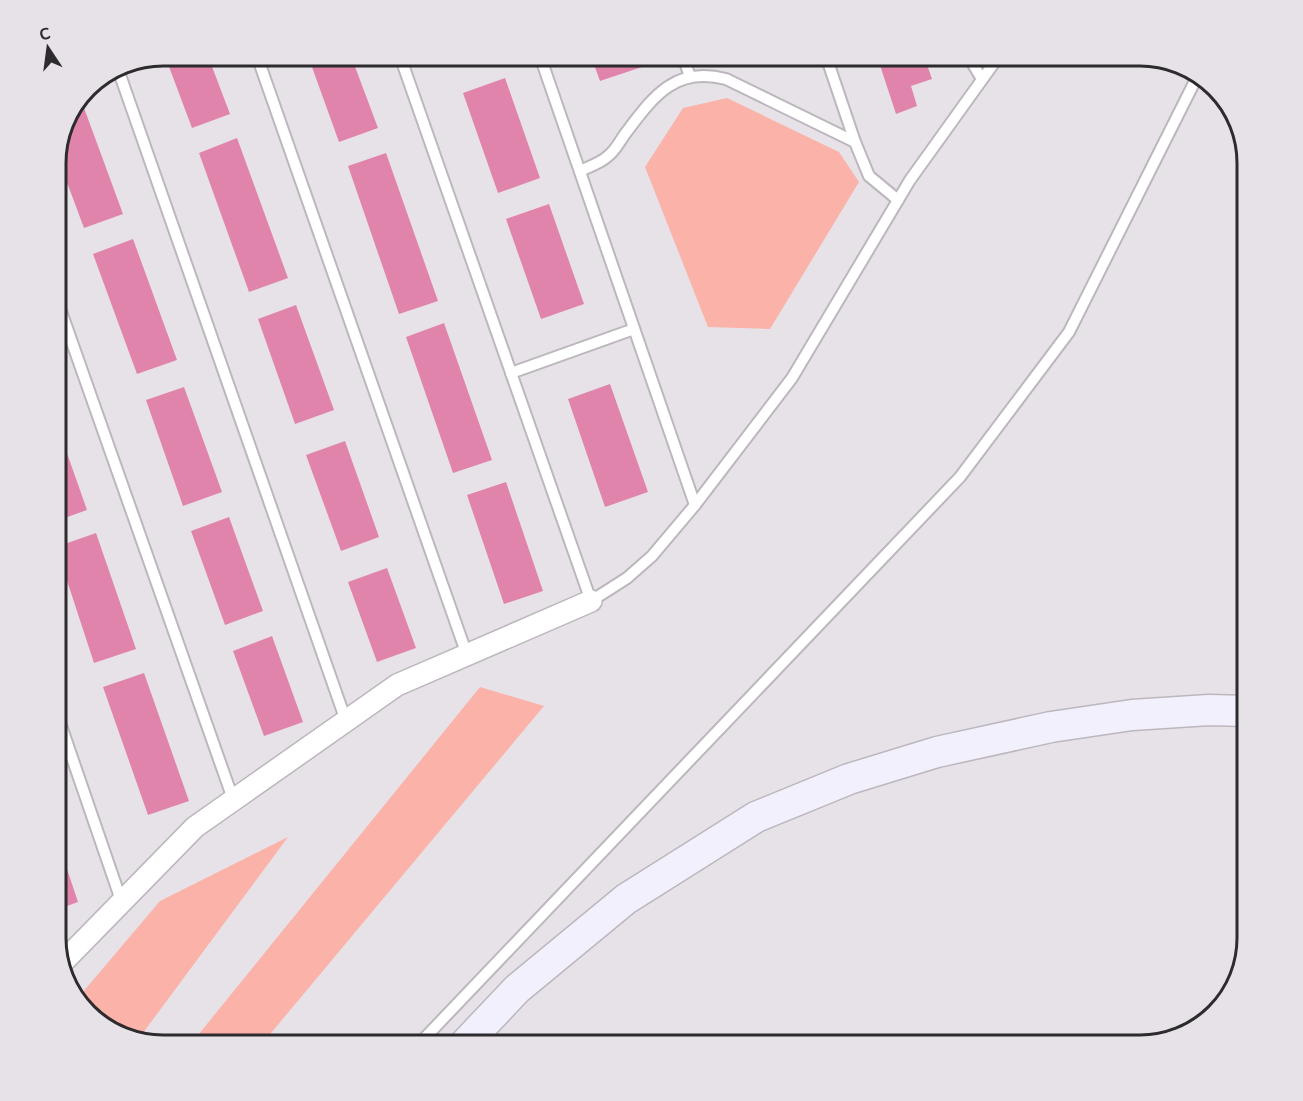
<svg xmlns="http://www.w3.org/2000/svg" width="1303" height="1101" font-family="Mulish,sans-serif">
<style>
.green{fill:#fab2a9}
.building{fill:#e184ab}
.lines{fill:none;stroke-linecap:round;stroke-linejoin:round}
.lane-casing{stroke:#bcb7bd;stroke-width:14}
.street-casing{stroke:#bcb7bd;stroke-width:24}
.secondary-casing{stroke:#bcb7bd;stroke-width:33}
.lane{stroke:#fff;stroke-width:10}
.street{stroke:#fff;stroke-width:21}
.secondary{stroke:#f1f0fc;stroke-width:30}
.rim{fill:none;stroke:#2d2b2d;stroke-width:3}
</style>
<rect width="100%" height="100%" fill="#e7e2e8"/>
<g class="green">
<path d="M727,98l112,54 20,30 -89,147 -62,-2 -63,-160 38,-59z"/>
<path d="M480,687l64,19 -283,339h-71z"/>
<path d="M288,837l-148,200 -48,-18 -15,-20 83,-98z"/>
</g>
<g class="building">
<path d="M165,56h43l22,58 -38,14z"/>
<path d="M308,56h43l27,72 -39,14z"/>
<path d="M449,56h36l-32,11z"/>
<path d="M591,56h48l3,11 -42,14z"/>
<path d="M877,56h47l8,23 -21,7 6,20 -21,8z"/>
<path d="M505,78l35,100 -42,15 -35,-100z"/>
<path d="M80,97l43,117 -39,14 -28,-75 11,-38z"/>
<path d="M237,138l51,140 -39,14 -50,-139z"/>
<path d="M386,153l52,148 -39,13 -51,-148z"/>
<path d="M549,204l35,100 -43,15 -35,-100z"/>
<path d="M133,239l44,121 -40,14 -44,-120z"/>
<path d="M296,305l38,105 -39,14 -37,-105z"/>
<path d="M444,323l48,137 -39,13 -47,-136z"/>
<path d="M610,384l38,108 -43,15 -37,-108z"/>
<path d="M184,387l38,105 -39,14 -37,-106z"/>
<path d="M56,422l31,88 -31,11z"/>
<path d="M345,441l34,96 -38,14 -35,-96z"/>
<path d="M506,482l37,109 -39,13 -37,-109z"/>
<path d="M229,517l34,94 -38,14 -34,-94z"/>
<path d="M96,533l40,116 -42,14 -38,-116z"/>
<path d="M387,568l29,80 -39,14 -29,-80z"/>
<path d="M272,636l31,86 -39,14 -31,-85z"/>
<path d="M144,673l45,128 -41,14 -45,-128z"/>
<path d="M56,836l22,66 -22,8z"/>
</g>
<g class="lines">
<g class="lane-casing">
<g id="lane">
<path d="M257,56l210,599"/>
<path d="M400,56l191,545 36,-23 25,-22 43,-51 97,-127 118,-198 89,-124"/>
<path d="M540,56l155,449"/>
<path d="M683,56l7,21"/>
<path d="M826,56l29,86"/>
<path d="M968,56l14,23"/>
<path d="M119,72l227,649"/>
<path d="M580,171c8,-4 21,-8 28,-15 7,-5 12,-15 17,-22 28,-37 49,-68 101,-55l129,63 14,34 29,24"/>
<path d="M56,297l177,502"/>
<path d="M511,373l123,-44"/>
<path d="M56,711l65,189"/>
<path d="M418,1045l542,-568 109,-145 128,-255"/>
</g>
</g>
<g class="street-casing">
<path id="street" d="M61,964l134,-137 202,-142 194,-84"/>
</g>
<g class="secondary-casing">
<path id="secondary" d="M464,1045l53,-56 109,-90 130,-82 93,-38 88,-27 114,-25 81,-12 77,-5 38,1"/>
</g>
<use href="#lane" class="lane"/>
<use href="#street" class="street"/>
<use href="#secondary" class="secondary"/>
</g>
<path d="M0 0H1303V1101H0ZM163 66H1140A97 97 0 0 1 1237 163V938A97 97 0 0 1 1140 1035H163A97 97 0 0 1 66 938V163A97 97 0 0 1 163 66Z" fill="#e7e2e8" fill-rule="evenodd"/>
<path class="rim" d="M163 66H1140A97 97 0 0 1 1237 163V938A97 97 0 0 1 1140 1035H163A97 97 0 0 1 66 938V163A97 97 0 0 1 163 66Z"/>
<g transform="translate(48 48) rotate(347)" stroke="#e7e2e8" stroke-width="4.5" paint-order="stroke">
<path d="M0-4.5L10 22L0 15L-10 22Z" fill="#2d2b2d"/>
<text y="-9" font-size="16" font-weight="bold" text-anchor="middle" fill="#2d2b2d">С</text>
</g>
</svg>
